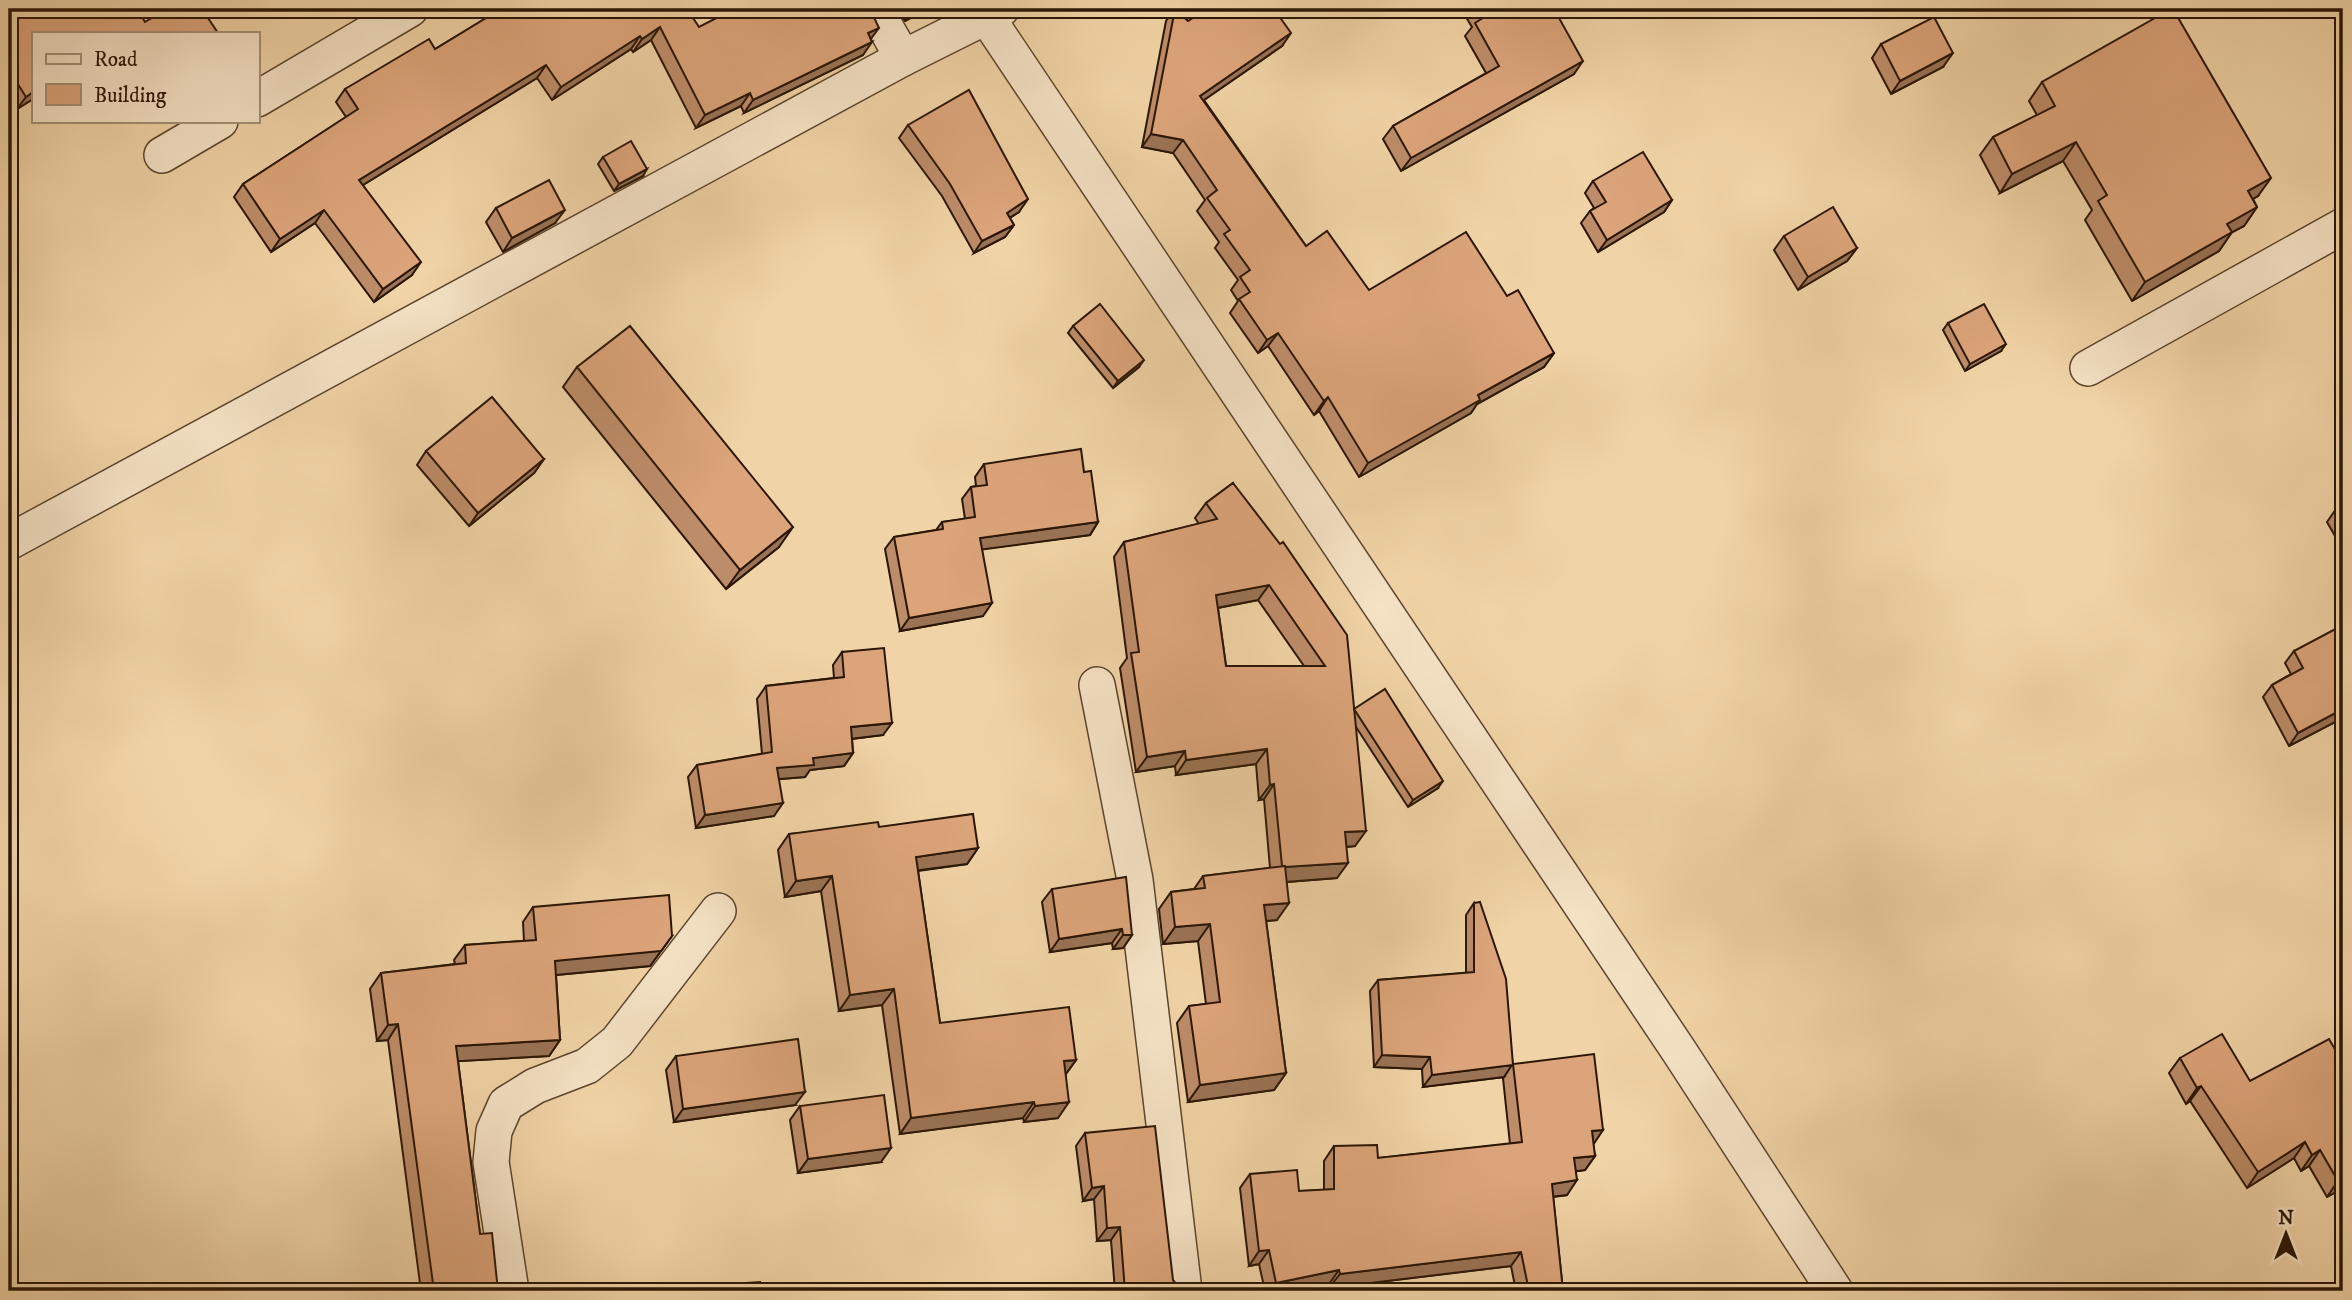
<svg xmlns="http://www.w3.org/2000/svg" width="2352" height="1300" font-family="'IM FELL DW Pica',serif">
<style>
.lines{fill:none;stroke-linecap:round;stroke-linejoin:round}
.street-casing{stroke:#5c452d;stroke-width:38}
.street{stroke:#f5e2c5;stroke-width:35}
.wall{fill:#bd8d69;stroke:#2b1605;stroke-width:2;fill-rule:evenodd}
.shaded-wall{fill:#9a7355;stroke:#2b1605;stroke-width:2}
.building{fill:#dca47a;stroke:#2b1605;stroke-width:2;fill-rule:evenodd}
</style>
<rect width="100%" height="100%" fill="#f0d3a6"/>
<filter id="stains"><feTurbulence type="fractalNoise" baseFrequency=".00286" numOctaves="4"/><feColorMatrix values="0 0 0 0 .2 0 0 0 0 .09 0 0 0 0 .02 0 0 0 .5 -.17"/></filter>
<radialGradient id="worn" r=".72"><stop offset=".6" stop-color="#630" stop-opacity="0"/><stop offset="1" stop-color="#630" stop-opacity=".3"/></radialGradient>
<g class="lines">
<g class="street-casing">
<g id="street">
<path d="M875,9l28,49"/>
<path d="M986,16l693,1035 156,240"/>
<path d="M257,99l153,-90"/>
<path d="M162,155l58,-34"/>
<path d="M2088,368l255,-142"/>
<path d="M9,542l894,-484 98,-49"/>
<path d="M1097,685l38,195 49,411"/>
<path d="M511,1291l-20,-129 3,-31 12,-27 29,-18 52,-20 30,-24 101,-131"/>
</g>
</g>
<use href="#street" class="street"/>
</g>
<g class="wall">
<path d="M9,9l136,13 25,-9 32,4 16,16h-185v66l-16,10 -8,-13z"/>
<path d="M501,9l198,18 172,12 -8,16 -119,58 -3,-7 -45,22 -45,-88 -18,12 -2,-3 -79,51 -15,-22 -174,107 49,90 -38,27 -59,-79 -44,29 -37,-55 9,-13 103,-67 -10,-15 9,-13 90,-40z"/>
<path d="M897,9h30l-22,12z"/>
<path d="M1175,9h1l12,12 94,25 -78,54 102,146 63,44 138,6 47,57 -10,14 -67,37 -6,9 -112,64 -40,-66 -5,4 -46,-69 -10,7 -28,-40 8,-12 -7,-11 7,-10 -23,-32 4,-6 -22,-31 8,-11 -32,-47 -31,-6 24,-126z"/>
<path d="M1461,9h93l20,65 -173,97 -18,-32 10,-13 93,-53 -21,-37 7,-9z"/>
<path d="M1881,44l62,23 -52,27 -19,-36z"/>
<path d="M2042,82l216,114 -5,3 4,8 -13,19 -12,6 -13,19 -87,50 -47,-81 7,-10 -29,-49 -63,32 -20,-38 13,-18 44,-22 -8,-14z"/>
<path d="M908,125l111,87 -9,6 4,7 -9,12 -31,16 -32,-57 -43,-58z"/>
<path d="M603,157l40,19 -29,15 -16,-27z"/>
<path d="M1593,181l79,19 -8,12 -66,40 -17,-29 9,-12 4,-3 -9,-15z"/>
<path d="M496,208l59,15 -52,29 -17,-30z"/>
<path d="M1784,236l73,12 -10,13 -49,29 -24,-40z"/>
<path d="M1948,323l53,28 -36,20 -22,-41z"/>
<path d="M1073,326l66,41 -26,21 -45,-55z"/>
<path d="M577,367l202,180 -53,42 -163,-202z"/>
<path d="M426,451l118,8 -10,14 -65,53 -52,-61z"/>
<path d="M984,464l100,8 14,50 -8,13 -108,14 1,67 -83,15 -15,-82 9,-12 42,-7 6,-8 23,-3 -3,-20 9,-12 5,-1 -1,-9z"/>
<path d="M1233,483l121,226 84,79 -30,19 -52,-80 -1,119 -9,1 -9,31 -50,4 -10,38 -11,1 20,152 -12,17 -86,12 -11,-79 12,-17 17,-2 -8,-63 -35,3 -4,-35 12,-17 23,-3 9,-13 67,-8 -6,-69 -5,1 -3,-36 -80,11 -1,-9 -39,6 -16,-104 7,-10 -13,-101 10,-15 75,-18 -4,-6 11,-15zM1258,600l46,66h-78l-8,-58z"/>
<path d="M2343,505v45l-16,-28 9,-13z"/>
<path d="M2294,651l49,67 -54,28 -26,-49 9,-12 19,-11 -6,-11z"/>
<path d="M842,652l41,83 -31,4 1,14 -9,13 -34,4 -5,7 -26,2 -5,37 -78,12 -8,-51 9,-12 65,-11 -5,-55 9,-13 68,-8 -1,-13z"/>
<path d="M879,827l99,21 -11,16 -49,7 22,152 136,37 -10,14 -8,44 -34,4 -1,-4 -123,16 -18,-129 -43,6 -18,-120 -36,6 -7,-47 11,-16z"/>
<path d="M1052,889l80,46 -9,13 -10,1 -1,-6 -62,9 -8,-50z"/>
<path d="M1474,903l39,161 80,80 2,12 -10,14 -9,1 -9,24 -14,2 10,94h-47l-5,-25 -182,22v-4l-33,7h-31l-6,-27 -10,2 -9,-78 10,-14 49,17 25,-1v-29l10,-15 44,12 132,-14 -7,-66 1,-1 -81,10 -1,-18 -48,-2 -4,-76 8,-11 88,-7v-58z"/>
<path d="M533,907l139,29 -22,30 -94,9 4,65 -11,16 -91,5 22,173 18,57h-77l-33,-251 -11,1 -7,-52 11,-16 74,-9 -1,-4 11,-15 59,-4 -1,-19z"/>
<path d="M676,1056l119,49 -121,17 -8,-52z"/>
<path d="M2180,1058l70,23 93,-18v125l-16,9 -18,-31 -8,5 -7,-13 -47,30 -57,-87 -4,3 -17,-31z"/>
<path d="M800,1106l81,56 -83,11 -8,-53z"/>
<path d="M1085,1133l88,147 8,11h-66l-4,-51 -14,1 -3,-42 -11,2 -7,-55z"/>
</g>
<g class="shaded-wall">
<path d="M914,9h13l-22,12z"/>
<path d="M660,27l-9,13 -18,12 9,-13z"/>
<path d="M879,28l-9,12 -2,-7z"/>
<path d="M1291,33l-9,13 -91,63 9,-13z"/>
<path d="M640,36l-9,13 -79,51 9,-13z"/>
<path d="M872,42l-9,13 -119,58 9,-13z"/>
<path d="M1953,53l-10,14 -52,27 9,-13z"/>
<path d="M1583,61l-9,13 -173,97 10,-13z"/>
<path d="M546,65l-9,13 -187,115 9,-13z"/>
<path d="M33,92v7l-16,10 9,-12z"/>
<path d="M750,93l-9,13 -45,22 9,-13z"/>
<path d="M1151,134l32,6 -10,13 -31,-6z"/>
<path d="M2076,142l-13,19 -63,32 12,-19z"/>
<path d="M647,169l-4,7 -29,15 5,-7z"/>
<path d="M2271,178l-13,18 -23,13 13,-18z"/>
<path d="M1028,199l-9,13 -21,13 9,-12z"/>
<path d="M1672,200l-8,12 -66,40 9,-12z"/>
<path d="M2257,207l-13,19 -30,16 13,-18z"/>
<path d="M324,210l-9,13 -44,29 9,-13z"/>
<path d="M565,210l-10,13 -52,29 9,-14z"/>
<path d="M1014,225l-9,12 -31,16 8,-12z"/>
<path d="M2232,232l-13,19 -87,50 13,-19z"/>
<path d="M1857,248l-10,13 -49,29 10,-13z"/>
<path d="M421,262l-9,13 -38,27 9,-13z"/>
<path d="M1278,333l-10,13 -10,7 9,-13z"/>
<path d="M2006,344l-5,7 -36,20 5,-7z"/>
<path d="M1554,353l-10,14 -67,37 -6,9 -112,64 9,-14 110,-68z"/>
<path d="M1144,360l-5,7 -26,21 5,-7z"/>
<path d="M1328,397l-9,14 -5,4 10,-14z"/>
<path d="M544,459l-10,14 -65,53 9,-13z"/>
<path d="M1098,522l-8,13 -119,16 9,-13z"/>
<path d="M793,527l-14,20 -53,42 14,-19z"/>
<path d="M1269,585l-11,15 -52,10 10,-15z"/>
<path d="M992,603l-9,13 -83,15 9,-13z"/>
<path d="M2343,709v9l-54,28 9,-13z"/>
<path d="M892,723l-9,12 -41,5 9,-13z"/>
<path d="M1267,749l-11,15 -80,11 10,-15z"/>
<path d="M1185,751l-10,15 -39,6 11,-15z"/>
<path d="M853,753l-9,13 -34,4 -5,7 -37,3 9,-12 36,-10z"/>
<path d="M1443,781l-5,7 -30,19 5,-7z"/>
<path d="M1274,784l-10,15 -5,1 11,-15z"/>
<path d="M783,803l-9,13 -78,12 9,-13z"/>
<path d="M1366,831l-11,15 -21,2 11,-16z"/>
<path d="M978,848l-11,16 -62,8 11,-15z"/>
<path d="M1348,863l-11,15 -65,5 10,-16z"/>
<path d="M832,876l-11,15 -36,6 11,-16z"/>
<path d="M1289,903l-12,17 -25,2 12,-17z"/>
<path d="M1210,924l-12,17 -35,3 12,-17z"/>
<path d="M1122,929l-10,14 -62,9 9,-13z"/>
<path d="M1123,935h9l-9,13 -10,1z"/>
<path d="M672,936l-22,30 -105,10 10,-15z"/>
<path d="M894,989l-12,16 -43,6 11,-16z"/>
<path d="M398,1024l-10,16 -11,1 11,-16z"/>
<path d="M560,1040l-11,16 -104,6 11,-16z"/>
<path d="M1382,1055l48,2 -8,12 -48,-2z"/>
<path d="M1076,1060l-11,15 -1,-14z"/>
<path d="M1512,1065l-8,12 -81,10 9,-12z"/>
<path d="M1286,1073l-12,17 -86,12 12,-17z"/>
<path d="M2201,1086l-11,15 -4,3 11,-16z"/>
<path d="M805,1092l-10,13 -121,17 9,-13z"/>
<path d="M1034,1102l-11,16 -123,16 11,-16z"/>
<path d="M1069,1102l-11,16 -34,4 11,-16z"/>
<path d="M1603,1130l-10,15 -1,-14z"/>
<path d="M2305,1142l-11,16 -47,30 11,-16z"/>
<path d="M891,1148l-10,14 -83,11 10,-14z"/>
<path d="M2320,1150l-11,16 -8,5 11,-16z"/>
<path d="M1595,1156l-10,14 -21,3 10,-15z"/>
<path d="M2343,1178v10l-16,9 11,-16z"/>
<path d="M1577,1180l-10,15 -26,3 11,-14z"/>
<path d="M1104,1186l-10,13 -11,2 9,-13z"/>
<path d="M1120,1227l-9,13 -14,1 10,-13z"/>
<path d="M1269,1250l-10,14 -10,2 10,-15z"/>
<path d="M1521,1252l-10,14 -182,22 11,-14z"/>
<path d="M1339,1270l-10,14 -33,7h-26l6,-8z"/>
</g>
<g class="building">
<path d="M9,9h128l8,13 22,-13 3,4 7,-4h20l5,8 4,-2 12,18h-185v59l-7,5 -17,-27z"/>
<path d="M501,9h186l12,18 35,-18h136l9,19 -11,5 4,9 -119,58 -3,-7 -45,22 -45,-88 -18,12 -2,-3 -79,51 -15,-22 -187,115 62,82 -38,27 -59,-79 -44,29 -37,-55 115,-75 -13,-20 84,-50 6,10z"/>
<path d="M1175,9l13,12 19,-12h67l17,24 -91,63 106,150 21,-15 42,59 97,-58 41,64 11,-6 36,63 -76,42 2,5 -112,63 -40,-66 -4,4 -46,-68 -11,7 -28,-41 11,-7 -10,-15 10,-7 -26,-36 6,-4 -23,-32 10,-8 -34,-50 -32,-6z"/>
<path d="M1478,9h76l29,52 -172,97 -18,-32 106,-60 -24,-43 8,-5z"/>
<path d="M2171,9h2l98,169 -23,13 9,16 -30,17 5,8 -87,50 -47,-81 9,-6 -31,-53 -64,32 -19,-37 62,-31 -13,-24z"/>
<path d="M1934,17l19,36 -53,28 -19,-37z"/>
<path d="M969,90l59,109 -21,14 7,12 -32,16 -32,-57 -42,-59z"/>
<path d="M631,141l16,28 -28,15 -16,-27z"/>
<path d="M1643,152l29,48 -65,40 -17,-29 16,-9 -13,-21z"/>
<path d="M549,180l16,30 -53,28 -16,-30z"/>
<path d="M1833,207l24,41 -49,29 -24,-41z"/>
<path d="M1100,304l44,56 -26,21 -45,-55z"/>
<path d="M1984,304l22,40 -36,20 -22,-41z"/>
<path d="M630,326l163,201 -53,43 -163,-203z"/>
<path d="M492,397l52,62 -66,54 -52,-62z"/>
<path d="M1081,449l3,23 7,-1 7,51 -118,16 12,65 -83,15 -15,-81 49,-8 -1,-7 33,-5 -4,-30 16,-2 -3,-21z"/>
<path d="M1233,483l47,61 3,-2 64,93 19,196 -21,1 3,31 -63,4v-1h-3l-8,-82 -4,1 -3,-36 -81,11 -1,-9 -38,6 -16,-104 8,-1 -15,-110 93,-23 -11,-16zM1269,585l56,81h-99l-10,-71z"/>
<path d="M2343,505v17l-7,-13z"/>
<path d="M2343,625v84l-45,24 -26,-48 31,-17 -9,-17z"/>
<path d="M884,648l8,75 -41,4 2,26 -40,5 1,7 -37,3 6,35 -78,12 -8,-50 75,-13 -6,-66 78,-9 -2,-25z"/>
<path d="M1385,689l58,92 -30,19 -59,-91z"/>
<path d="M973,814l5,34 -62,9 24,166 129,-16 7,53 -12,1 5,41 -34,4 -1,-4 -123,16 -17,-129 -44,6 -18,-119 -36,5 -7,-47 89,-12 1,5z"/>
<path d="M1285,866l4,37 -25,2 22,168 -86,12 -11,-79 31,-4 -10,-78 -35,3 -4,-35 34,-4 -2,-12z"/>
<path d="M1126,877l6,58h-9l-1,-6 -63,10 -7,-50z"/>
<path d="M669,895l3,41 -11,15 -106,10 5,79 -104,6 24,188 12,-1 6,58h-64l-36,-267 -10,1 -7,-52 85,-10 -1,-18 71,-5 -3,-33z"/>
<path d="M1480,902l26,77 7,86 -81,10 -2,-18 -48,-2 -4,-75 96,-8v-69z"/>
<path d="M2222,1034l28,47 79,-42 14,24v115l-5,3 -18,-31 -8,5 -7,-13 -47,30 -57,-86 -4,2 -17,-30z"/>
<path d="M798,1039l7,53 -122,17 -7,-53z"/>
<path d="M1594,1054l9,76 -11,1 3,25 -21,2 3,22 -25,4 11,107h-34l-8,-39 -181,22 -1,-4 -63,13 -7,-33 -10,1 -9,-77 47,-4 2,21 35,-2v-43l43,-1 1,13 144,-16 -9,-78z"/>
<path d="M884,1095l7,53 -83,11 -8,-53z"/>
<path d="M1155,1126l18,154 8,11h-56l-5,-64 -13,1 -3,-42 -12,2 -7,-55z"/>
<path d="M760,1282l1,9h-75l-1,-4z"/>
<path d="M1619,1287l1,4h-44z"/>
</g>
<rect width="2352" height="1300" fill="none" stroke="#f0d3a6" stroke-width="35"/>
<rect x="10" y="10" width="2331" height="1279" fill="none" stroke="#2b1605" stroke-width="3.5"/>
<rect x="18" y="18" width="2317" height="1265" fill="none" stroke="#2b1605" stroke-width="2"/>
<rect x="32" y="32" width="228" height="91" fill="#f5e2c5" stroke="#a49078" stroke-width="2"/>
<rect x="46" y="54" width="35" height="10" fill="#f5e2c5" stroke="#a49078" stroke-width="2"/>
<text x="94" y="66" font-size="21" fill="#2b1605">Road</text>
<rect x="46" y="84" width="35" height="21" fill="#dca47a" stroke="#a49078" stroke-width="2"/>
<text x="94" y="102" font-size="21" fill="#2b1605">Building</text>
<g transform="translate(2286 1234)" stroke="#f5e2c5" stroke-width="5" paint-order="stroke">
<path d="M0-5L12 26L0 18L-12 26Z" fill="#2b1605"/>
<text y="-10" font-size="19" font-weight="bold" text-anchor="middle" fill="#2b1605">N</text>
</g>
<rect width="100%" height="100%" filter="url(#stains)"/>
<rect width="100%" height="100%" fill="url(#worn)"/>
</svg>
